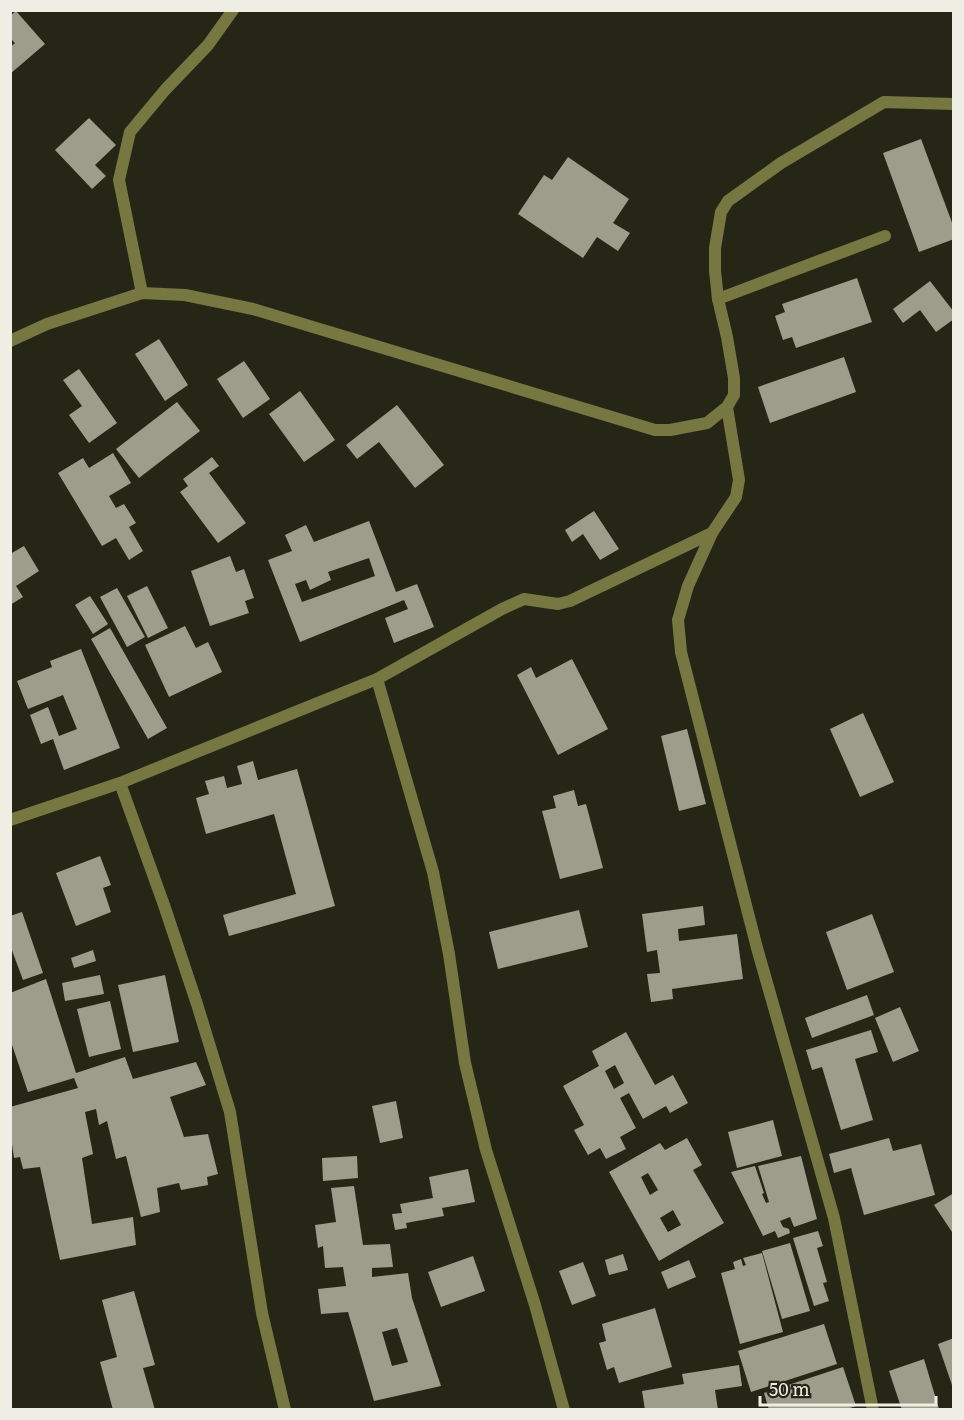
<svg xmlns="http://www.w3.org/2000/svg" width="964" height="1420" font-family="Literata,serif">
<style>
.building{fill:#9c9d8a;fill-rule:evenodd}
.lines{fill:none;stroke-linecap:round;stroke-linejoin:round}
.minor{stroke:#777741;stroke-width:12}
</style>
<rect width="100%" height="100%" fill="#262617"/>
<g class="building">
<path d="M16,11l29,33 -35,30v-27l5,-4 -5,-5v-22z"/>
<path d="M89,118l27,27 -21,20 11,11 -14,13 -37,-39z"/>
<path d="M921,139l33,89v11l-35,13 -36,-99z"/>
<path d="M568,157l61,42 -16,24 17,10 -12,18 -21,-14 -14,21 -65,-44 26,-39 8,5z"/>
<path d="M857,278l15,44 -76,26 -4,-11 -9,3 -8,-24 10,-4 -3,-8z"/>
<path d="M930,281l24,31v7l-18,13 -16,-22 -17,13 -10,-14z"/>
<path d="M159,339l29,46 -23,16 -30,-47z"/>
<path d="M844,357l12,35 -86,31 -12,-36z"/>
<path d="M244,361l26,38 -27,19 -26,-39z"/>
<path d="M79,369l38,54 -28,20 -20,-28 13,-9 -19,-26z"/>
<path d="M300,391l35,49 -31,22 -35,-48z"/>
<path d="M177,402l23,29 -61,47 -23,-29z"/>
<path d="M397,405l47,60 -29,23 -36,-46 -22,17 -11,-14z"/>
<path d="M113,453l18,30 -22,13 7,12 8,-4 12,19 -7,4 14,24 -14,9 -13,-22 -14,8 -44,-73 25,-15 6,10z"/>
<path d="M212,457l7,9 -10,7 37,50 -28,20 -38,-51 8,-6 -5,-7z"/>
<path d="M594,511l25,38 -19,11 -17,-26 -11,8 -7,-12z"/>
<path d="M369,521l27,71 21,-8 17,43 -40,16 -9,-25 23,-9 -4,-9 -104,42 -32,-82 24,-9 -7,-16 21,-10 8,17zM369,558l6,18 -73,26 -7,-18 11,-4 4,10 21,-10 -3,-8z"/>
<path d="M24,546l15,25 -23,15 7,11 -13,8v-51z"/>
<path d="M230,556l6,16 8,-3 10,29 -9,3 4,12 -39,13 -19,-55z"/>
<path d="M147,586l21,42 -20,10 -21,-42z"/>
<path d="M117,588l28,49 -18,10 -27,-50z"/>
<path d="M90,596l18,28 -15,10 -18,-29z"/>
<path d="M185,626l11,22 12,-6 14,30 -53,25 -24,-52z"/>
<path d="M110,628l57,100 -19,11 -57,-100z"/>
<path d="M81,649l39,99 -56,22 -11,-31 -12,5 -11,-29 18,-8 11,29 18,-7 -14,-34 -35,14 -11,-28 35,-14 -2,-6z"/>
<path d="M572,659l36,70 -50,26 -41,-80 14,-8 5,11z"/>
<path d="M863,713l31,69 -34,15 -30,-68z"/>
<path d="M687,729l19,75 -27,7 -18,-75z"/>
<path d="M253,761l5,19 39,-11 38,137 -106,30 -6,-21 73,-21 -22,-80 -68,20 -10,-36 13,-4 -4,-13 19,-5 3,12 15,-4 -5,-18z"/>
<path d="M574,790l4,16 8,-2 17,64 -43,11 -18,-68 14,-3 -3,-12z"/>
<path d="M100,856l11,29 -8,3 8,24 -35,14 -20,-53z"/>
<path d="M703,906l2,19 -27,4 1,12 58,-7 6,45 -71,10 1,10 -22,3 -4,-28 13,-1 -3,-23 -10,2 -5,-38z"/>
<path d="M579,910l9,37 -90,22 -9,-37z"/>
<path d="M22,912l21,61 -20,7 -13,-35v-29z"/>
<path d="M872,914l22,58 -47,18 -21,-58z"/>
<path d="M93,950l3,11 -22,7 -3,-10z"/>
<path d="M100,975l4,19 -39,7 -3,-18z"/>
<path d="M165,975l14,67 -46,10 -15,-67z"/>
<path d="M46,979l30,94 49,-16 8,22 63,-17 10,23 -36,12 14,40 24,-3 10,40 -11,3 1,8 -27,5 -2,-7 -22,5 3,24 -19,5 -15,-61 -10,3 -9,-38 -8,4 -3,-16 -11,3 8,42 -11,4 10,66 41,-7 3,28 -76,15 -20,-93 -17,2 -3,-12 -6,1 -4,-27v-24l68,-19 -4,-10 -46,14 -18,-53v-46z"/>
<path d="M867,995l7,20 -62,23 -7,-20z"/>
<path d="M110,1001l11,48 -32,8 -12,-48z"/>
<path d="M900,1007l19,44 -26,11 -18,-44z"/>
<path d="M871,1030l7,22 -23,7 18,61 -32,10 -19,-63 -10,3 -6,-20z"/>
<path d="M626,1032l29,53 18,-10 15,28 -18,10 -4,-7 -23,13 -14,-26 -9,5 16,30 -16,9 6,12 -20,10 -6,-11 -12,7 -14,-25 10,-5 -21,-39 36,-20 -7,-15zM615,1065l9,18 -10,6 -9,-18z"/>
<path d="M396,1101l7,37 -23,5 -8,-37z"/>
<path d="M773,1120l9,36 -45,12 -9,-36z"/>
<path d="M687,1138l15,27 -9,5 31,53 -65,38 -50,-89 51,-29 5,7zM648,1173l10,17 -8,5 -9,-18zM673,1210l8,15 -13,7 -8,-14z"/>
<path d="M889,1138l4,13 28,-7 14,51 -71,20 -13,-47 -17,5 -5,-19z"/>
<path d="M357,1156l1,22 -35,3 -1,-23z"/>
<path d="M801,1156l16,63 -23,8 -4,-10 -10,4 3,6 6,2 1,4 -12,5 -3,-7 -12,5 -32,-64 24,-6 9,27 -2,1 4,9 3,-1 -11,-36z"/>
<path d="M468,1169l7,33 -33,6 2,8 -38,7 1,5 -12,2 -3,-16 10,-1 -2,-9 33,-6 -4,-21z"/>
<path d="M354,1186l9,59 27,-1 3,23 -21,1v9l36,-4 4,25 29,88 -67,15 -26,-89 -27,2 -3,-25 28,-3 -3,-19 -18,1 -2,-22 -5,2 -3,-23 21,-3 -5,-34zM397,1328l11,34 -16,4 -10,-34z"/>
<path d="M954,1193v42l-20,-30z"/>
<path d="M818,1231l5,15 -6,2 10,34 -4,1 6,18 -15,5 -21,-68z"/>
<path d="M790,1243l20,68 -28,8 -20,-68z"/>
<path d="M762,1253l21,79 -43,12 -19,-71 14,-4 -2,-7 8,-3 2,7 3,-1 -3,-7z"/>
<path d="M623,1254l5,16 -19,5 -4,-15z"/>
<path d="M473,1256l12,35 -44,16 -13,-35z"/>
<path d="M689,1260l7,17 -28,12 -7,-17z"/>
<path d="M583,1262l13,34 -24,9 -13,-34z"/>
<path d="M134,1291l21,74 -12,3 12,42h-42l-13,-48 17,-5 -15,-57z"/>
<path d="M655,1308l17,59 -53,16 -5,-16 -7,3 -8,-27 7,-2 -4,-17z"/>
<path d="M824,1324l13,40 -86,28 -13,-41z"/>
<path d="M954,1338v50h-1l-15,-44z"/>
<path d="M924,1359l15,50 -37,1 -13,-39z"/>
<path d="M739,1365l3,21 -27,4 3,20h-73l-3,-19 42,-7 -2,-10z"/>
<path d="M843,1367l13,39 -12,4h-75l-5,-17z"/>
</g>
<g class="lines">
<g class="minor">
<path d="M142,293l-23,-113 11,-48 35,-42 43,-45 25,-35"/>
<path d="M718,299l167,-63"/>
<path d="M10,341l37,-17 95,-31 43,2 68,14 402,121h15l37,-7 20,-16 7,-12v-17l-7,-41 -9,-38 -3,-28v-23l6,-36 7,-11 53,-38 103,-61 70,2"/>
<path d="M727,407l12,73 -3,17 -24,36 -24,53 -10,34 3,32 76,296 77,270 39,192"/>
<path d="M377,679l56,193 16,82 16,109 21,87 49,155 29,105"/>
<path d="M120,783l44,122 33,99 33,108 32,201 23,97"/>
<path d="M10,820l110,-37 257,-104 125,-70 22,-10 34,5 12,-3 142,-68"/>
</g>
</g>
<rect width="964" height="1420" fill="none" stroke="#eeeee4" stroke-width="24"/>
<path d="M760 1396v9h176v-9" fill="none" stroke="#eeeee4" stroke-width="3"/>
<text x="769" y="1396" font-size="18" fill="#eeeee4" stroke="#262617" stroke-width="4.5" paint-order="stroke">50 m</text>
</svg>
